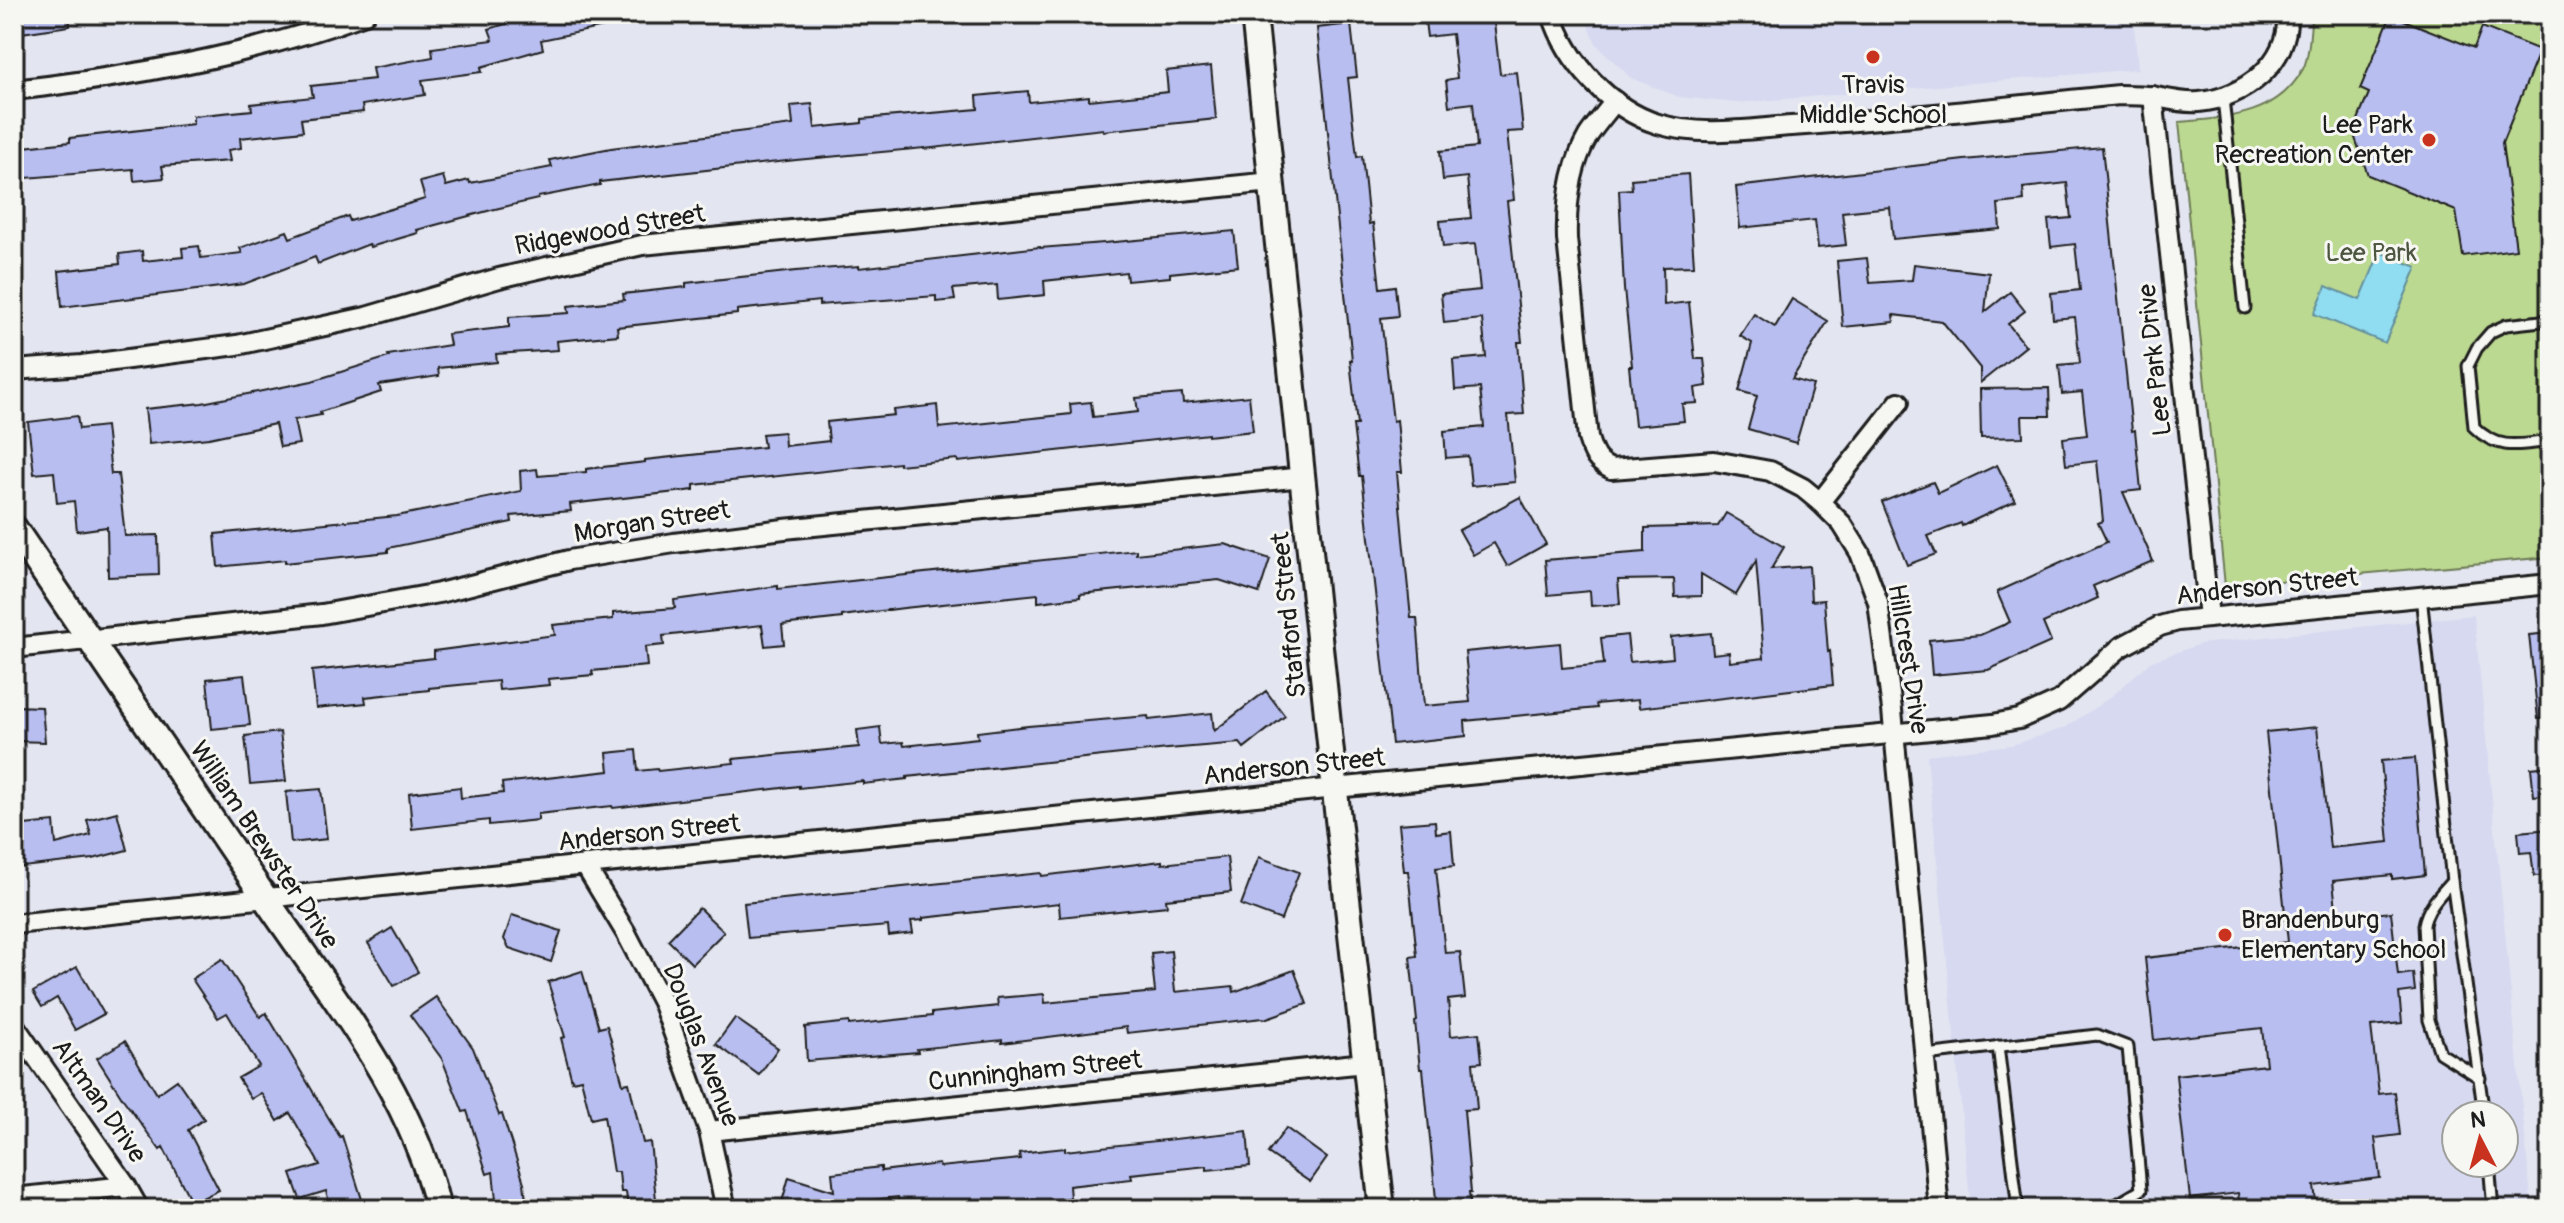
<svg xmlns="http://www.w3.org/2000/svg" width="2564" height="1223" font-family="Pangolin,sans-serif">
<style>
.built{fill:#d6d9f0;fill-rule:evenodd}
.green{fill:#bcd991;stroke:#6c7a56;stroke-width:2}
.water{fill:#90dcf1;stroke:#628f9c;stroke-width:2}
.building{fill:#b8beef;stroke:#1c1c1c;stroke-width:2}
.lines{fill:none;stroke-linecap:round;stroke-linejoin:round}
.lane-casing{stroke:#1c1c1c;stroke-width:15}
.street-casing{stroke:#1c1c1c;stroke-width:24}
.secondary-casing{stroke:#1c1c1c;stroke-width:30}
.lane{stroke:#f6f6f2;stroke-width:9}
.street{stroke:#f6f6f2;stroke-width:18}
.secondary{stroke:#f6f6f2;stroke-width:24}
.poi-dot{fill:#c8321e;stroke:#f6f6f2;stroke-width:3}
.labels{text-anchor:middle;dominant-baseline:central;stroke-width:6;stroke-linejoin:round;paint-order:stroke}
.poi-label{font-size:26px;fill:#1c1c1c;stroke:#f6f6f2}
.street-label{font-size:26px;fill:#1c1c1c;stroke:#f6f6f2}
.park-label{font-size:26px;fill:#4c553f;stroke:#f6f6f2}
</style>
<rect width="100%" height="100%" fill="#e3e5f1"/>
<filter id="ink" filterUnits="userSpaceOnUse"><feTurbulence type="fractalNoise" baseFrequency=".0125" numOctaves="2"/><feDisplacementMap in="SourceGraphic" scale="16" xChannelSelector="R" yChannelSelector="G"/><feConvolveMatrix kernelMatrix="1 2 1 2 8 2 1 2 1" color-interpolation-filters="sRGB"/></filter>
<g filter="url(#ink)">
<g class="built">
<path d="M1583,14h550l5,55 -401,34 -58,-6 -48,-19 -34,-33z"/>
<path d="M2474,615l58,594h-561l-44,-454 85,-10 53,-17 47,-32 38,-34 50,-18zM2456,1115h48v48h-48z"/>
</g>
<path class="green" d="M2311,14h239v543l-325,29 -46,-464c47,-4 99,-6 124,-53 6,-11 8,-42 8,-55z"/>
<path class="water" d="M2380,252l37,15 -32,76 -71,-29 12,-28 34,14z"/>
<g class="building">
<path d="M14,14h55l1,12 -56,8z"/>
<path d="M538,14h89l1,8 -87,18 2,9 -62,18 1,5 -60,8 3,15 -63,10 1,7 -62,7 2,12 -63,7 1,10 -13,2 2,11 -68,5 2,12 -30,3 -1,-12 -119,10v-31l56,-6v-4l123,-14v-8l59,-6 -1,-6 62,-7 -2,-11 63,-7 -2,-11 61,-11 -1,-9 61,-8 -4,-11z"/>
<path d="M1424,14h69l7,60 17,-2 6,59 -16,1 7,68 -7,1 15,141h-4l6,72 -16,1 7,67 -44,4 -3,-30 -22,2 -2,-27 40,-4 -4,-39 -25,2 -2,-30 33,-3 -4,-38 -38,4 -3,-29 39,-4 -5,-46 -32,3 -3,-26 31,-3 -4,-41 -24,3 -3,-29 37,-4 -4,-44 -24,3 -3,-26 11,-2 -5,-44 -25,3z"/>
<path d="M2391,15l83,33 8,-21 58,23 -38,93 14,106 -53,7 -7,-45 -88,-36 -15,-43 16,-39 -9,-4z"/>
<path d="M1351,24l6,53 -9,1 9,79 5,-1 7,68 4,-1 7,65 15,-2 3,30 -17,2 12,103 4,-1 5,52h-5l6,67 8,79h6l7,88 46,-4 -5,-50 95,-9 2,25 42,-4 -3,-26 26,-3 3,27 43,-4 -2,-21 40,-4 2,21 16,-2 1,10 34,-4 -8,-97 -20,34 -35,-21v22l-26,1 -1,-18 -56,1 2,24 -29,2 -1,-15 -42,4 -3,-35 100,-8v-24l73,-2 8,-13 58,34 -13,22 38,-3 2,35 13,-1 4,52 2,-1 3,34 -194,23 -1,-8 -42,4 1,4 -132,13 1,15 -74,8 -30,-268h-3l-6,-51h4l-7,-65h2l-35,-332z"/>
<path d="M1211,66l5,53 -113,12v-2l-179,20v-1l-128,12 -196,22v3l-62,12v2l-43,10 -78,21 1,3 -48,14 -1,-3 -51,20 -3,-7 -71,27 -182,23 -3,-36 61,-7 -1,-10 23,-3 1,10 40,-4 -1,-9 17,-2 2,12 41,-5 -2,-5 47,-17 3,7 58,-22 2,5 75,-22 -5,-17 23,-6 3,10 23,-6 1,3 82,-16 -2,-7 61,-12 182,-23 -2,-19 21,-2 3,24 47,-5v-4l116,-10 -1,-13 51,-5 1,11 60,-6v4l79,-8 -2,-21z"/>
<path d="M2102,147l30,284 3,-1 6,60 -18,2 30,69 -60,25 5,12 -55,25 8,19 -63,28 -56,5 -3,-35 51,-5 30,-13 -13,-30 110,-50 -9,-19 5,-2 -6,-60 -31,4 -3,-27 24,-3 -5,-43 -20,2 -3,-29 21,-2 -5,-46 -22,2 -2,-26 29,-3 -5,-46 -24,3 -3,-27 23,-2 -4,-35 -44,5 1,13 -26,3 2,25 -107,10 -3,-32 -48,5 4,33 -28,3 -3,-28 -75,8 -4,-41 228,-27z"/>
<path d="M1688,174l6,92 -31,1 1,38 25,-3 6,57h9l3,27 -12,2 2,15 -15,1 2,17 -49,5 -6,-60h3l-8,-77 -5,-99 13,-1 -1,-10z"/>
<path d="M1234,231l4,35 -68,7v4l-43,4 -1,-9 -82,9 1,14 -47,5 -1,-15 -44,4 2,11 -19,2v-6l-117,9v-4l-82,9v4l-120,13 1,8 -61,6 1,9 -62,4 1,8 -59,6 1,8 -60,9 2,7 -61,20 1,3 -27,5 5,24 -19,3 -5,-23 -66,14 -60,6 -4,-35 57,-6 110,-22 77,-24 -1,-2 62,-10 -2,-11 61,-7v-10l60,-4 -1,-7 56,-6 -1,-6 63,-7v-4l110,-12 63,-5v2l181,-21v1l64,-5z"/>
<path d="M1867,258l3,25 42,-3 2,-16 75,9 -4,39 25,-20 15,19 -17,13 18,22 -46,37v-15l-38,-47 -49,-6 1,7 -51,5 -6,-66z"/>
<path d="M1792,299l36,22 -36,58 21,6 -17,58 -48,-14 9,-33 -18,-5 13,-48 -12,-7 14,-22 21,13z"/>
<path d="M2049,388l1,28h-28l1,21 -42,1 -1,-49z"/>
<path d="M1182,394l1,9 66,-7 4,35 -45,5v-2l-250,28 -1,-3 -58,6v-2l-205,22v5l-124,14 1,7 -60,5 1,6 -124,26v4l-103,11v-3l-67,7 -3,-33 182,-18 124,-25 -1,-20 17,-2 1,7 48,-4v-3l59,-7v-2l119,-13 -2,-13 22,-2 1,14 44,-5 -2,-19 67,-7 -1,-5 44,-5 2,23 132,-14 -1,-10 21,-2 2,15 45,-5 -2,-14z"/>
<path d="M77,416l2,13 27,-3 5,48h7l7,62 33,-1 1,40 -51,2 -1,-50 -30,4 -3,-30 -17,2 -3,-31 -20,2 -6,-52z"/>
<path d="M1997,465l18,36 -53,25 -1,-3 -33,13 8,18 -29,11 -25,-63 51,-20 5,11z"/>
<path d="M1520,497l26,47 -39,22 -13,-23 -21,12 -14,-25z"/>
<path d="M1225,544l45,15 -11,34 -40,-13 -139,14v3l-42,5v-8l-134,14 -62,8v2l-60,7 2,19 -19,2 -3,-21 -99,11 1,9 -19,2 2,19 -55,5 1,4 -45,4 1,6 -50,5 -1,-9 -69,7v2l-64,7 1,6 -50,5 -4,-37 122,-13v-7l121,-16 -2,-10 60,-6v-6l62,-5 -1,-8 104,-14v3l358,-39v4z"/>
<path d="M2550,633v85l-12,1 -9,-84z"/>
<path d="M244,675l6,50 -38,4 -5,-50z"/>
<path d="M1266,691l19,25 -41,32 -4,-5 -72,6 -261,28v2l-44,5v-3l-64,7v-2l-186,22 -1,-2 -74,8v6l-49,5v-5l-77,9 -3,-36 51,-6 1,11 42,-5 -1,-10 107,-12 -2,-18 29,-3 2,21 19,-2 1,2 76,-8 -1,-4 126,-12 -2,-17 23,-3 2,17 21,-2 1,4 74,-8 -1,-6 51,-6 120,-10 1,4 63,-7 2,18z"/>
<path d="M14,706l28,1 3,35 -31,-1z"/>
<path d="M2317,727l13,121 59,-6 -8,-81 34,-3 10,117 -33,4v-4l-59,6 4,37 54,-6 7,63 15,-2 2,18 -16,2 3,30 -31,3 8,68 16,-2 5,43 -25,3 5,40 -66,8 3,23h-77l-2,-16 -48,6 -14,-124 90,-10 -4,-37 -108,12 -9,-82 143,-16 -22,-210z"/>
<path d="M280,732l6,49 -36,3 -5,-48z"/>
<path d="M2550,766v28l-16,2 -3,-28z"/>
<path d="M321,789l6,50 -36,4 -5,-51z"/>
<path d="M117,812l10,38 -34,9 -79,9v-42l40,-4 2,22 35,-9 -4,-15z"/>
<path d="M1435,821l1,12 15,-2 3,35 -18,2 9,85 15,-1 5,46 -17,2 3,36 28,-3 3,29 -9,1 4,46 -13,1 7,83h-2l2,16h-34l-14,-140h-3l-5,-47 2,-1 -7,-64 7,-1 -9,-85h-4l-5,-47z"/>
<path d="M2550,829v46l-16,1 -3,-24 -11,1 -2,-21z"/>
<path d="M1227,857l4,35 -65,7 1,7 -107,11 -1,-14 -136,15v2l-12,1 2,12 -24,3 -1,-10 -140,12 -4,-35 297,-30 1,3 120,-15v3z"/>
<path d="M1259,857l40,15 -18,48 -40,-15z"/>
<path d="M699,908l25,24 -32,32 -24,-24z"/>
<path d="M512,915l49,16 -10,31 -42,-14 -5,-9z"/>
<path d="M392,928l26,44 -24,14 -26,-43z"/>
<path d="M1171,951l4,41 58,-6 1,6 60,-22 13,34 -43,15 -1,-1 -136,15 -1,-6 -124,16v-3l-85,9 1,3 -111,9 -2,-34 44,-5v3l83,-9v-3l66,-7 -1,-8 47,-4 1,9 110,-11 -4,-39z"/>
<path d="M222,959l38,58 6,-4 74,124 2,-1 23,73h-31l-1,-8 -4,1 -3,-11 -26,8 -9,-25 29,-9 -30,-52 -12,8 -17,-28 -10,6 -13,-21 21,-12 -32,-53 -9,5 -26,-39z"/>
<path d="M77,967l27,47 -29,16 -18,-32 -15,9 -9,-15z"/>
<path d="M582,971l17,57 8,-2 16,58 6,-1 14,60 7,-1 7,67h-29l-2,-17h-5l-2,-20h-6l-9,-56 -13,3 -10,-40 -9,2 -11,-43 4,-1 -17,-55z"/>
<path d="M436,997l37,51 26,67 3,-1 22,69 3,26h-30l-4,-37 -6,2 -20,-63 -4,1 -21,-53 -32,-44z"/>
<path d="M735,1018l43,30 -19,27 -43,-31z"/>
<path d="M125,1041l32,53 20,-14 27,39 -16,11 31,60 -27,13 -29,-56 -3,3 -37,-51 -26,-41z"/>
<path d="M1286,1128l41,30 -17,24 -42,-29z"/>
<path d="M1247,1131l3,35 -43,4v-4l-76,8 1,5 -63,7 1,12 -91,11h-80l-1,-12 -84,9 -1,3h-33l9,-32 45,14 -2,-18 49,-6v4l58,-7 1,3 80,-8 -1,-6 46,-5v3z"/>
</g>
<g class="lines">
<g class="lane-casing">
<g id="lane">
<path d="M2223,98l22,210"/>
<path d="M2550,320l-44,5 -15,7 -14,16 -9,18 6,61c24,24 44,18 76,14"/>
<path d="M2421,596l31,285 32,234"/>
<path d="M2452,881c-12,14 -25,26 -28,44l5,95 11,33 40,25"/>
<path d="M1998,1046l20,163"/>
<path d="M1925,1055l172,-20 31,12 13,143 -32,19"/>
<path d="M2489,1163l4,46"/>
</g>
</g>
<g class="street-casing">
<g id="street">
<path d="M1552,14c14,47 59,96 106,110 43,13 90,5 133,2 110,-7 219,-20 328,-31 12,0 25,0 37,2 15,3 28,6 43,5 45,-4 91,-39 88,-88"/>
<path d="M14,90c117,-13 240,-35 351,-76"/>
<path d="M2153,96l56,521"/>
<path d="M1615,101c-9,12 -19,23 -27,35 -18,31 -22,68 -21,103l21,199c5,16 8,24 23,31l103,-8 56,10 33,17 17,14 22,22 18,29 18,49 14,108 47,499"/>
<path d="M14,370l68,-5 155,-20 129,-28 133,-39 143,-33 630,-63"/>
<path d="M1820,502l79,-100"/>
<path d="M14,648l308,-34 117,-21 130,-33 105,-17 110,-14 519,-52"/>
<path d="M585,865l41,68 37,71 46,127 17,78"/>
<path d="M14,924l1321,-136 658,-64 26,-5 40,-18 62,-54 39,-21 18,-5 372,-37"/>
<path d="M14,1025l112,161 13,23"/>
<path d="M709,1131l656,-68"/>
<path d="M14,1198l112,-12"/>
</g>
</g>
<g class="secondary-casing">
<g id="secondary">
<path d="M1254,14l83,796 45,399"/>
<path d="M14,528c82,120 163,241 245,361 67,100 152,200 179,320"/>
</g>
</g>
<use href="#lane" class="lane"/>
<use href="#street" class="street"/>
<use href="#secondary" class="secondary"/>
</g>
</g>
<g class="poi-dot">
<circle cx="1873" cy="57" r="8"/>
<circle cx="2429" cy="140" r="8"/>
<circle cx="2225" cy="935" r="8"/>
</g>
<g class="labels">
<g class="poi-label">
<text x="1873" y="85">Travis<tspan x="1873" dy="30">Middle School</tspan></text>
<text x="2413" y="125" text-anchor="end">Lee Park<tspan x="2413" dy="30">Recreation Center</tspan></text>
<text x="2241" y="920" text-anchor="start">Brandenburg<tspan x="2241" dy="30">Elementary School</tspan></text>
</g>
<g class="street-label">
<text transform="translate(610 230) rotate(-10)">Ridgewood Street</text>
<text transform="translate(2155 360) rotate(-96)">Lee Park Drive</text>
<text transform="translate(652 522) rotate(-9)">Morgan Street</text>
<text transform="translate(2267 587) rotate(-6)">Anderson Street</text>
<text transform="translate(1289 615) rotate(-96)">Stafford Street</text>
<text transform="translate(1908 659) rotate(81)">Hillcrest Drive</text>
<text transform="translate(1294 767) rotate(-6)">Anderson Street</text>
<text transform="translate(649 833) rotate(-6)">Anderson Street</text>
<text transform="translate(264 845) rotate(56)">William Brewster Drive</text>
<text transform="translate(701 1045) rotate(69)">Douglas Avenue</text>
<text transform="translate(1035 1071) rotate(-6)">Cunningham Street</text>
<text transform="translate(99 1101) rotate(55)">Altman Drive</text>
</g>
<g class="park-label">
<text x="2371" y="253">Lee Park</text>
</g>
</g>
<rect width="2564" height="1223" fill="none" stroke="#f6f6f2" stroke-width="48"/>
<rect x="24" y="24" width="2516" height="1175" fill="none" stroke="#1c1c1c" stroke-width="3" filter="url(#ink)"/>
<g transform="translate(2480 1139) rotate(354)"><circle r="38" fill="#f6f6f2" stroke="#9f9f9c" stroke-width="2"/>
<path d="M0-6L14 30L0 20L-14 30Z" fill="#c8321e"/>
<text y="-12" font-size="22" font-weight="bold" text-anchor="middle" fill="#1c1c1c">N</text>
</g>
</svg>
